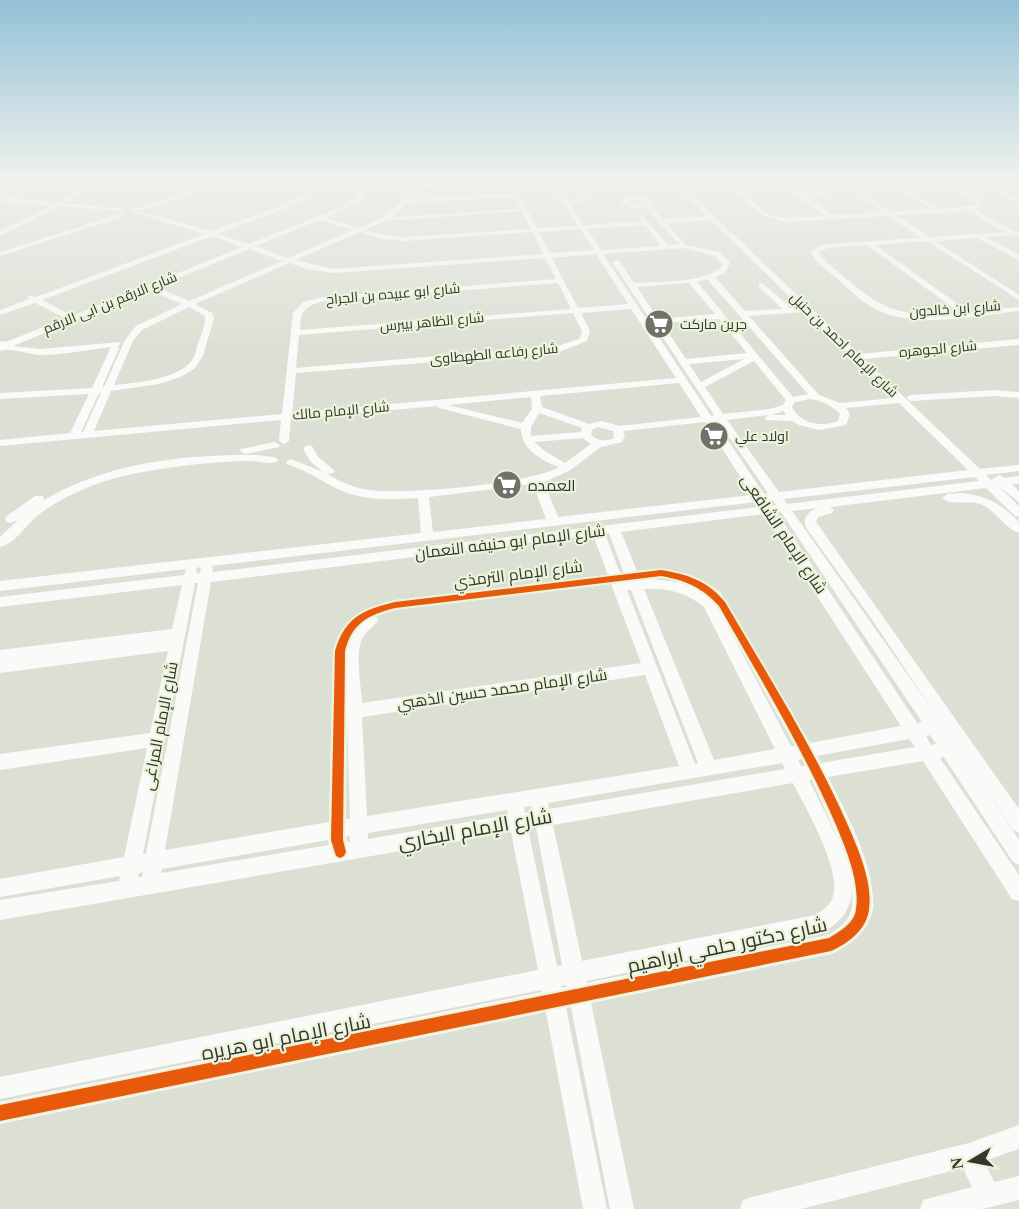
<svg xmlns="http://www.w3.org/2000/svg" width="1019" height="1209" font-family="'Times New Roman',Cairo,serif">
<style>
.lines{fill:none;stroke-linecap:round;stroke-linejoin:round}
.minor{fill:#fafaf9;fill-rule:evenodd}
.cycleway-casing{stroke:#ebf4db;stroke-width:4}
.cycleway{fill:#e8590c;fill-rule:evenodd}
.labels{text-anchor:middle;dominant-baseline:central;stroke-width:4.5;stroke-linejoin:round;paint-order:stroke}
.far-street-label{font-size:14px;fill:#33362c;stroke:#ebf4db}
.far-poi-label{font-size:14px;fill:#33362c;stroke:#ebf4db;text-anchor:start}
.poi-label{font-size:16px;fill:#33362c;stroke:#ebf4db;text-anchor:start}
.street-label{font-size:16px;fill:#33362c;stroke:#ebf4db}
.near-street-label{font-size:20px;fill:#33362c;stroke:#ebf4db}
</style>
<rect width="100%" height="100%" fill="#dce0d4"/>
<g class="lines">
<g class="minor">
<path d="M0,177h8l-8,4z"/>
<path d="M51,177h6l-41,22 41,3 46,-25h6l-44,26 60,6 -3,2 -63,-5 -59,30v-5l51,-25 -51,-4v-4l8,1z"/>
<path d="M233,177h7l-101,34 72,20 72,-26 25,-12 13,-11 -1,-2 14,-3 -3,3 40,2 5,-5h6l-23,24 -33,17 33,10 23,-10 19,-16 -1,-2 4,-1 13,-12 19,-6 69,-4h49l30,48 58,-4 -4,-5 3,-2 27,31 11,-1 -28,-31 -3,-6 -12,2 -16,-6 5,-5 14,-2 11,3 6,12 7,8 44,-3 -40,-39h6l186,177 160,-15v6l-155,14 116,110 39,-4v6l-33,4 5,5 8,-5 6,3 14,-2v8h-7l7,7v11l-21,-16 21,20v11l-4,-1 -29,-28 -156,19 4,3 -2,3 -14,4 -2,5 203,287v24l-6,-3 -140,-209 -66,-92c-6,-10 1,-18 11,-21l-26,3 149,211 78,118v25l-6,-3 -69,-105 -4,1 79,117v26l-7,-2 -89,-138 -95,16c18,35 48,91 45,131 -3,22 -23,38 -42,46l-240,49 43,206h-24l-39,-202 -5,1 41,201h-24l-37,-197 -546,112v-22l542,-110 -1,-2 -541,109v-22l538,-107 -27,-138 -511,88v-20l119,-19 1,-5 -120,21v-18l124,-22 23,-109 -147,22v-16l150,-21 18,-82 -168,22v-23l172,-21 10,-44 -182,22v-10l184,-22 2,-6 -186,22v-10l421,-48 -3,-35c-27,2 -55,3 -80,-9 -17,-8 -32,-19 -51,-25l-1,-2 5,-3 32,13 -13,-11 -7,-13 5,-3 4,1 6,11 17,14 -2,2 -6,1c14,8 27,14 42,16 36,5 161,-6 190,-23 -17,-6 -38,-18 -38,-38l-82,-21 -2,-2 -146,13 -2,22 -5,3 -5,-3 2,-21 -281,26v-6l70,-7 19,-39 -89,5v-6l92,-5 19,-41c-24,3 -49,8 -73,8 -12,-1 -27,-8 -38,-4v-10l6,1 59,-24 -30,-15 -35,12v-5l29,-11 -2,-4 9,2 169,-63 -76,-23zM547,179l31,47 -41,2 -24,-47zM507,181l6,12 -102,6c22,-22 67,-16 96,-18zM327,183l41,3 -13,13 -16,9 -90,36 -31,-10c37,-15 78,-25 109,-51zM515,197l16,32 -127,8 -20,-2 -19,-5 20,-9 136,-10 -3,-2 -126,8 15,-14zM639,200l8,3 -11,2 -9,-3zM320,220l33,10 -65,28 -33,-12zM711,220l89,87 -12,1v-3l-26,-22h-3v4l23,22 -37,2 -30,-34 10,-4 5,-10 -10,-11 -34,-7 -20,-22zM645,225l16,21 -60,4 -14,-21zM580,229l14,21 -44,3 -11,-21zM360,232l23,7 21,2 129,-9 10,22 -210,15 -38,-9zM212,236l30,11 -93,38 -6,-1v3l-71,29 -30,-16zM684,248l31,8 8,9c-15,19 -66,16 -89,18l-15,-23 -7,2 38,57 -3,1 -44,-66zM249,249l33,12 -93,40 -33,-14zM596,254l32,50 -50,4 -26,-50zM545,258l11,21 -233,18 -20,5 -10,11 -11,101 -188,17 17,-40 48,-7 21,-7 14,-8 9,-13 11,-38 -2,-5 -17,-9 94,-41 18,6 26,4zM708,279v1l100,114 -15,3 -96,-115zM558,283l13,26 -271,21c1,-21 4,-23 24,-29zM689,283l26,31 -57,5 -21,-32zM149,290l33,14 -46,22 -11,14 -21,47h-2l17,-39 -1,-2 3,-2 -1,-2 -80,7 -27,-3zM189,307l16,9c0,10 -3,18 -7,27 -2,6 -2,12 -6,17 -12,19 -58,23 -78,25l19,-44 9,-11zM631,309l45,69 -384,35 4,-40 263,-21 28,-11 3,-10 -9,-18zM805,312l89,86 -54,5 -21,-8 -70,-79zM573,313l9,18 -3,8 -21,7 -262,22 3,-33zM719,319l28,34 -61,6 -24,-36zM650,324h4l60,91 -3,1zM744,359l-43,23 -12,-18zM754,361l32,39 -3,5 -13,4 -47,5 -18,-27zM679,383l22,34 -82,9 -17,-5 -13,3 -47,-17 -2,-11zM99,393h2l-18,39h-2zM531,397l1,12 -10,14 -74,-18zM810,399c12,2 22,6 30,15l-2,7c-17,7 -38,2 -46,-14l3,-5zM899,403l69,67 -189,22 -52,-72 42,-5 -4,3 1,2 26,1 7,4 20,5 27,-5 4,-11 -4,-6zM784,411l2,4h-15zM539,413l43,15 -1,4 -50,4v-9zM715,421h3l50,72 -4,1zM705,422l47,73 -194,22 -14,-35 25,-11 32,-24 21,-5 3,-7 -2,-4zM598,427l15,4 1,7c-9,4 -16,3 -23,-3l1,-5zM583,438l8,6 -26,19 -19,-11 -12,-10zM975,477l4,4 -192,23 -3,-5zM533,484l13,35 -113,13 -4,-35zM773,500l3,5 -4,1 -4,-5zM756,502l3,5 -546,65 -1,-6zM781,512l141,210 -5,1 -140,-210zM764,514l137,212 -91,17 -89,-150c-25,-22 -53,-26 -84,-22l-16,-39zM609,533l15,40h-4l-15,-39zM593,535l15,40 -213,25c-33,8 -52,16 -62,51l-4,171 -164,28 46,-268zM201,567l-1,6 -3,1 -1,-6zM661,578l18,3 14,6 -15,-5 -25,-3zM195,583h3l-52,271h-3zM611,584l30,79 -279,40c-1,-17 -7,-49 0,-64 4,-8 12,-12 16,-19l-2,-4 19,-6zM644,589c24,-1 41,3 60,18l71,142 -61,11zM627,590h4l67,173 -3,1zM724,619l71,127h-4zM645,675l34,91 -312,50 -5,-99zM347,716l3,103h-4zM930,735l6,9 -5,1 -5,-9zM909,739l6,8 -94,16 -4,-7zM802,759l3,7h-4l-3,-6zM782,763l3,6 -236,40 -1,-6zM809,780h3l29,65 2,4zM793,783c12,24 51,90 39,116 -3,7 -10,12 -17,16l-233,46 -29,-136zM531,806l1,5 -7,2 -1,-6zM507,810l1,5 -140,24v-6zM536,827l26,138 -5,1 -29,-137zM350,836v6h-3l-1,-5zM328,840l1,5 -168,28 1,-4zM143,872l-1,5h-4l1,-4zM852,888c2,26 -1,33 -24,47l-242,48v-2l233,-47c20,-9 33,-24 33,-46zM566,985l1,2 -5,1 -1,-2z"/>
<path d="M654,177l11,2 -4,4 -3,-3 -96,6 -3,-2z"/>
<path d="M717,177h6l45,37 16,4 41,-2 -53,-39h6l22,15 46,-3v-3c21,-12 72,-9 99,-9l-3,2 38,20 3,7 -9,3 40,22h5v4l-33,2 33,18v5l-42,-22 -42,3 84,54v5l-92,-59 -52,4 94,67 50,-5v4c-42,5 -103,18 -142,-1 -14,-7 -25,-18 -37,-29 -9,-8 -24,-17 -29,-29l6,-5 11,-3 93,-6 -33,-22 -104,6 -20,-6zM934,179l41,22 2,4 -38,4 -46,-27zM886,182l45,27 -41,3 -38,-25 6,-3zM847,189l36,23 -50,3 -28,-20 40,-3zM968,211l37,21 -75,5 -34,-22zM867,245l93,68c-56,4 -75,0 -118,-38 -8,-7 -19,-14 -23,-23l9,-4z"/>
<path d="M965,177h7l47,23v4z"/>
<path d="M1019,180v4l-32,-1 3,-2z"/>
<path d="M603,183l2,3 -17,7 -11,10 -5,-1 12,-11z"/>
<path d="M123,213l2,3 -125,40v-4z"/>
<path d="M994,390l25,2v6l-25,-2 -83,5 -5,-3 5,-3z"/>
<path d="M275,442l5,3 -1,2 -34,7 -5,-3 1,-2z"/>
<path d="M256,455l18,2 5,3c-6,6 -21,1 -30,1 -35,0 -71,5 -106,11 -37,6 -74,20 -105,43 -12,10 -22,28 -38,32v-10l18,-17 -7,3 -4,-1 -2,-3 2,-3 28,-20h8l1,4c62,-37 141,-46 212,-45z"/>
<path d="M960,493c25,2 42,11 59,29v11c-15,-5 -23,-23 -39,-29 -12,-4 -30,2 -38,-6l6,-4z"/>
<path d="M1019,1125v24l-35,12 10,21 25,-6v24l-37,9h-62l3,-9 49,-13 -9,-19 -162,41h-61l3,-9 9,-3 217,-54z"/>
</g>
<g class="cycleway-casing">
<path id="cycleway" d="M661,570c26,4 47,11 64,32 42,72 87,143 121,219 11,25 27,60 23,88 -2,20 -20,34 -38,42l-831,170v-16l829,-167c11,-7 26,-15 27,-29 4,-27 -10,-60 -20,-84 -33,-76 -76,-147 -117,-219 -16,-18 -34,-26 -58,-30l-266,32c-27,7 -43,15 -50,43l-2,189 3,12 -2,4 -4,2 -4,-2 -5,-16 4,-189c10,-34 28,-41 60,-49z"/>
</g>
<use href="#cycleway" class="cycleway"/>
</g>
<linearGradient id="sky" x2="0" y2="1"><stop stop-color="#93c1d7"/><stop offset="0.51" stop-color="#eff1ec"/><stop offset="1" stop-color="#eff1ec" stop-opacity="0"/></linearGradient>
<rect width="1019" height="346" fill="url(#sky)"/>
<defs>
<g id="supermarket-disc" transform="scale(1.5)"><circle r="9.5" fill="#6e7267" stroke="#ebf4db"/><path d="M-6-5.5h2.5l.6 2H6L4.5 2H-2.5L-4.4-4H-6ZM-1.5 3.2a1.3 1.3 0 1 0 .1 0ZM3 3.2a1.3 1.3 0 1 0 .1 0Z" fill="#fff"/></g>
</defs>
<g fill-rule="evenodd">
<use href="#supermarket-disc" x="659" y="324"/>
<use href="#supermarket-disc" x="714" y="436"/>
<use href="#supermarket-disc" x="507" y="485"/>
</g>
<g class="labels">
<g class="far-street-label">
<text transform="translate(393 294) rotate(-5)">شارع ابو عبيده بن الجراح</text>
<text transform="translate(110 303) rotate(-22)">شارع الارقم بن ابى الارقم</text>
<text transform="translate(955 309) rotate(-4)">شارع ابن خالدون</text>
<text transform="translate(432 322) rotate(-5)">شارع الظاهر بيبرس</text>
<text transform="translate(844 345) rotate(44)">شارع الإمام احمد بن حنبل</text>
<text transform="translate(938 349) rotate(-5)">شارع الجوهره</text>
<text transform="translate(494 354) rotate(-5)">شارع رفاعه الطهطاوى</text>
<text transform="translate(341 411) rotate(-5)">شارع الإمام مالك</text>
</g>
<g class="far-poi-label">
<text x="680" y="324">جرين ماركت</text>
<text x="735" y="436">اولاد علي</text>
</g>
<g class="poi-label">
<text x="528" y="485">العمده</text>
</g>
<g class="street-label">
<text transform="translate(784 534) rotate(56)">شارع الإمام الشافعى</text>
<text transform="translate(510 542) rotate(-7)">شارع الإمام ابو حنيفه النعمان</text>
<text transform="translate(518 574) rotate(-7)">شارع الإمام الترمذي</text>
<text transform="translate(502 689) rotate(-8)">شارع الإمام محمد حسين الذهبي</text>
<text transform="translate(160 726) rotate(-79)">شارع الإمام المراغى</text>
</g>
<g class="near-street-label">
<text transform="translate(475 829) rotate(-10)">شارع الإمام البخاري</text>
<text transform="translate(727 945) rotate(-12)">شارع دكتور حلمي ابراهيم</text>
<text transform="translate(286 1037) rotate(-11)">شارع الإمام ابو هريره</text>
</g>
</g>
<g transform="translate(971 1161) rotate(260)" stroke="#ebf4db" stroke-width="4.5" paint-order="stroke">
<path d="M0-4.5L10 22L0 15L-10 22Z" fill="#33362c"/>
<text y="-9" font-size="16" font-weight="bold" text-anchor="middle" fill="#33362c">N</text>
</g>
</svg>
